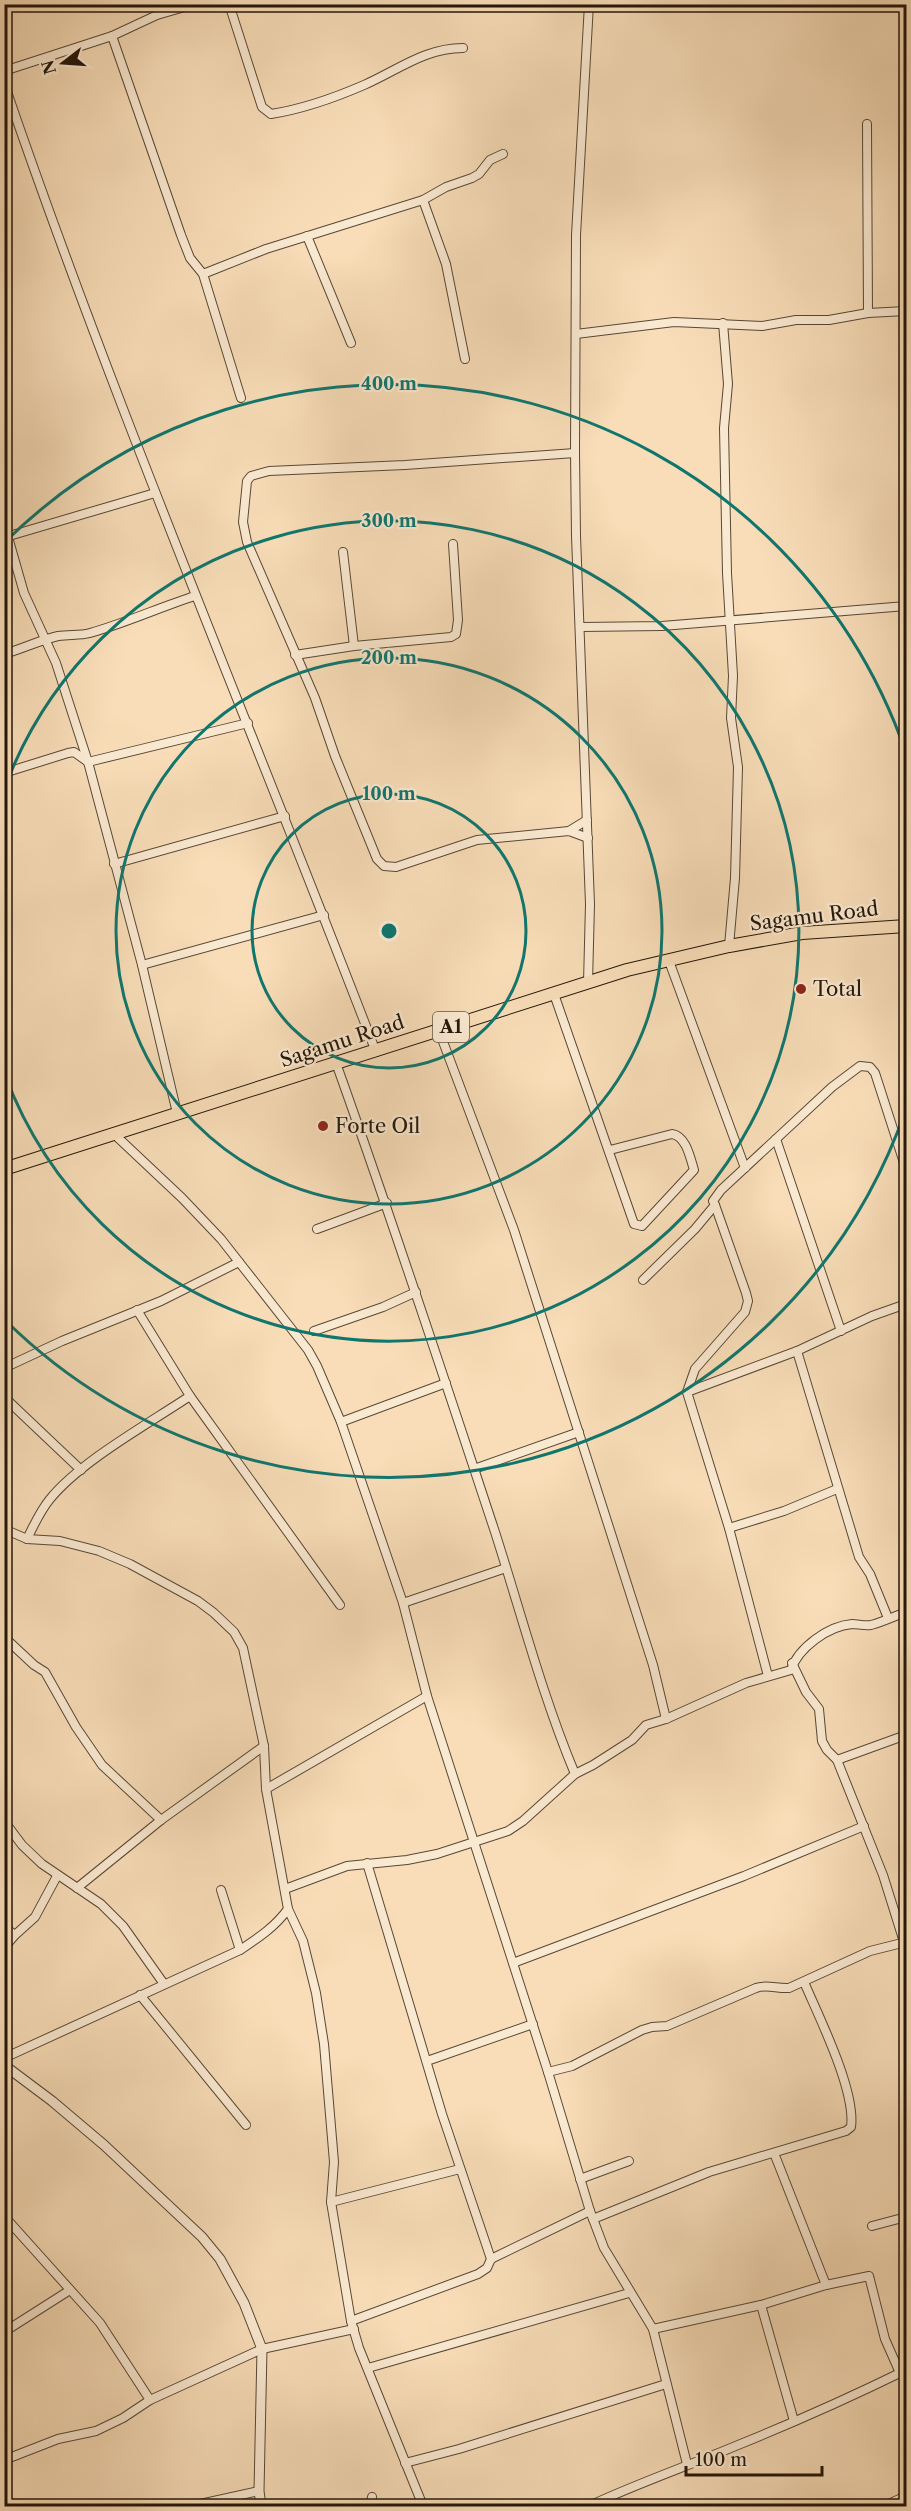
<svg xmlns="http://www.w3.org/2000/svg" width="911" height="2511" font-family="'Libre Caslon Text',serif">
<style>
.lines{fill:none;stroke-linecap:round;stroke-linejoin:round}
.minor-casing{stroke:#584835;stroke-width:10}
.tertiary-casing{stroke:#584835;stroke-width:11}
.trunk-casing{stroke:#231609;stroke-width:14}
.minor{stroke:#fae9d1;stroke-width:8}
.tertiary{stroke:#fae9d1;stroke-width:9}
.trunk{stroke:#f8ddb8;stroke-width:12}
.ring{fill:none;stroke:#0f766e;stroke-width:3}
.poi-dot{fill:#8f2418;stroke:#fae9d1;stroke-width:2}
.labels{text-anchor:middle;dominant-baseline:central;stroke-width:4.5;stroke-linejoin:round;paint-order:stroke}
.shield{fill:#fae9d1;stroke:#645545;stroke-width:1.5}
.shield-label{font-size:18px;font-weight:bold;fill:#231609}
.street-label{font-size:20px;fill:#231609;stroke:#fae9d1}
.poi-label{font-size:20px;fill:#231609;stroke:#fae9d1;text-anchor:start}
.centre{fill:#0f766e;stroke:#fae9d1;stroke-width:3}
.ring-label{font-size:18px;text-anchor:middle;font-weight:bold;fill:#0f766e;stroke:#fae9d1;stroke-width:4.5;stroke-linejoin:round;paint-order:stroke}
</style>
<rect width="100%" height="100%" fill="#f8ddb8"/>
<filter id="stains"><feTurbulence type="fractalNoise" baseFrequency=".00333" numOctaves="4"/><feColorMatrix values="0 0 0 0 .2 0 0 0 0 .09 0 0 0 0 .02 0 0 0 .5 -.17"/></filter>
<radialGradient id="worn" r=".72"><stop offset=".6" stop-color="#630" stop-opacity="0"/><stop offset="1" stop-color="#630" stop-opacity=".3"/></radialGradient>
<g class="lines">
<g class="minor-casing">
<g id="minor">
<path d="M229,4l33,103 9,7c32,-5 63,-16 93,-29 34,-15 61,-37 99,-37"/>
<path d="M112,36l69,199 9,23 13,16 38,124"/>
<path d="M4,71l108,-35 45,-21 38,-11"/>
<path d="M4,83c112,327 248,646 372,969"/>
<path d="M867,124l1,189"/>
<path d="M423,200l23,64 19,95"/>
<path d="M307,236l44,107"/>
<path d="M203,274l63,-25 157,-49 23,-13 26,-9 7,-4 11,-14 13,-6"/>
<path d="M723,323l5,61 -4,44 3,145 6,103 -2,42 7,49 -3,111 -6,68"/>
<path d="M576,334l98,-12 88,4 34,-6h33l39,-7 38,-2"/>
<path d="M575,453l-170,12 -136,6 -18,5 -4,5 -4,41 4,20 68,156 20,58 42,103 7,7 12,1 81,-27 92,-9 19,7"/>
<path d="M4,523l20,70 32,70 32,99 54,203 35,148"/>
<path d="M9,536l146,-43"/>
<path d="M343,552l11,94"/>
<path d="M581,627l81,-1 244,-20"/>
<path d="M4,654c18,-5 36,-14 54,-18 11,-2 21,0 32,-3 36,-10 70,-26 105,-37"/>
<path d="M295,655l59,-9 97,-9 5,-3 2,-14 -5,-76"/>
<path d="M4,773l64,-20 6,-1 14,10 160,-39"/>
<path d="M569,831l18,-11"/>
<path d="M114,864l171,-48"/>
<path d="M669,961l76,207"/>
<path d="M142,965l182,-50"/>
<path d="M588,983l2,-79 -14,-368 -1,-83 1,-218 13,-231"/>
<path d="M554,994l80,230 8,2 52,-56c-4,-13 -8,-34 -22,-36l-62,16"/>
<path d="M439,1031l75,199 139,435 13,54"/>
<path d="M336,1063c56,156 107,312 159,469 26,81 47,163 80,242"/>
<path d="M113,1133l69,65 39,41 87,111 9,16 24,56 62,181 24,93 121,376 42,139 14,37 49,81 34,135"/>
<path d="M776,1139l65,192"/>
<path d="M715,1205l31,88 2,8 -3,11 -50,57 -8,23 42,136 39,148"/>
<path d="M317,1229l70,-26"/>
<path d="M643,1280l52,-51 20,-24 -2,-4 8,-11 111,-103 28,-21 10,1 5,6 31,96"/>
<path d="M137,1310l53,86 150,209"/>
<path d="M314,1331l69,-24 33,-15"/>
<path d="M797,1351l62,206 11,17 18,44"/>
<path d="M4,1368l58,-27 99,-40 78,-39"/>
<path d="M687,1392l110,-41 75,-35 34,-12"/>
<path d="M4,1397l77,73"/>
<path d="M341,1422l105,-39"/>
<path d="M474,1469l105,-37"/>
<path d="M729,1528l55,-17 53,-22"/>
<path d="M4,1529l23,10 33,2 39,10 31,13 68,37 16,12 20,19 9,16 21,98 2,43 22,120 15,32 13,52 8,51 10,118 -3,40 20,119 8,27 64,158"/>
<path d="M27,1539c7,-14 13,-28 23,-40 31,-38 98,-75 140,-103"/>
<path d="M403,1603l103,-35"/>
<path d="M4,1637l30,28 11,7 31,55 26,38 59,55"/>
<path d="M792,1663l14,29 13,17 3,32 5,9 10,10 46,115 21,67"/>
<path d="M837,1760l69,-25"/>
<path d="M266,1789l161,-93"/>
<path d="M4,1821l18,24 20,19 59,40 22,22 41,58"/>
<path d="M367,1863l75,251 49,145"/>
<path d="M77,1888l84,-68 103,-74"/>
<path d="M285,1889l62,-23 60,-6 30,-6 71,-23 15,-10 52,-47 18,-9 39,-25 14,-15 20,-6 80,-36 45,-13c7,-22 37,-44 61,-46 6,0 12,2 19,1 12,-3 24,-9 35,-13"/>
<path d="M221,1890l19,60"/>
<path d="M4,1927l11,8"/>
<path d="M4,1948l11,-13 20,-18 22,-41"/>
<path d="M513,1963l231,-87 120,-50"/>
<path d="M140,1995l106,130"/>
<path d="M4,2058l236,-108c18,-12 35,-23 48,-41"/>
<path d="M427,2061l106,-37"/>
<path d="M548,2072l24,-6 70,-36 10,-3 15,-1 89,-38c10,-4 22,1 33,0l81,-37 36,-9"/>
<path d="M774,2153l52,132"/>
<path d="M580,2179l49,-18"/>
<path d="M331,2202l129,-33"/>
<path d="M4,2216l96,107 50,77"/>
<path d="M593,2219l116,-47 137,-41 5,-4c5,-36 -32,-110 -47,-145"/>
<path d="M872,2226l34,-9"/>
<path d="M761,2305l33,116"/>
<path d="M351,2321l127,-47 9,-6 4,-9 99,-48"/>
<path d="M653,2329l108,-24 65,-20 43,-9 16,63 15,34"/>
<path d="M4,2332l66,-42"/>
<path d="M368,2368l261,-75"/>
<path d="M4,2460l54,-21 38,-8 27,-13 27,-18 112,-51 92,-20"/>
<path d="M405,2463l54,-14 207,-65"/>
<path d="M191,2506l68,-15"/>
<path d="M370,2506l2,-9"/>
<path d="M589,2506c49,-23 99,-40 149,-61 57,-23 113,-48 168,-75"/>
<path d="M884,2506l22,-10"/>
</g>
</g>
<g class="tertiary-casing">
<path id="tertiary" d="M4,2065l48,36 52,44 98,92 18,22 24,44 18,46 -3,142 2,15"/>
</g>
<g class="trunk-casing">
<path id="trunk" d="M4,1169l623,-199 102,-24 73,-13 104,-7"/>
</g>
<use href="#minor" class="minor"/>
<use href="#tertiary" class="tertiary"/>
<use href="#trunk" class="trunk"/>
</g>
<g class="ring">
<circle cx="389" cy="931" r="137"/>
<circle cx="389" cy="931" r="273"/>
<path d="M5 787A410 410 0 1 1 5 1075"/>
<path d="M906 1109A547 547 0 0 1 6 1321M6 541A547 547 0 0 1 906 753"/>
</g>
<g class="poi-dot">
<circle cx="801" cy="989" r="6"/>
<circle cx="323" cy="1126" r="6"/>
</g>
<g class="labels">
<rect class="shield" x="433" y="1012" width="36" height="30" rx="4.5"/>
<g class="shield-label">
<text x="451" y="1027">A1</text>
</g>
<g class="street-label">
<text transform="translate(814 916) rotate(-7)">Sagamu Road</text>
<text transform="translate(342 1041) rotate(-18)">Sagamu Road</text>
</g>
<g class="poi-label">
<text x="813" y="989">Total</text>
<text x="335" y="1126">Forte Oil</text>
</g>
</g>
<circle cx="389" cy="931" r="9" class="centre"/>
<g class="ring-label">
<text x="389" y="390">400 m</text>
<text x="389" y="527">300 m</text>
<text x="389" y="664">200 m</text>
<text x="389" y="800">100 m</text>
</g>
<rect width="911" height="2511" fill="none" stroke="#f8ddb8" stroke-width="24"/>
<rect x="6" y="6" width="899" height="2499" fill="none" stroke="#231609" stroke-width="3"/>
<rect x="12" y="12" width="887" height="2487" fill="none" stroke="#231609" stroke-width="1.5"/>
<g transform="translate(63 63) rotate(253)" stroke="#fae9d1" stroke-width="4.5" paint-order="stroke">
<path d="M0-4.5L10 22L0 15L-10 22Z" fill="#231609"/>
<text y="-9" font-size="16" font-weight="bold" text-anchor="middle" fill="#231609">N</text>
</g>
<path d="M686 2466v9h136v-9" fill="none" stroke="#231609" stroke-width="3"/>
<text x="695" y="2466" font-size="18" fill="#231609" stroke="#fae9d1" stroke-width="4.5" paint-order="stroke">100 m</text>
<rect width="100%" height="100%" filter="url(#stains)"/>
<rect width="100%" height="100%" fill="url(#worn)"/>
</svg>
